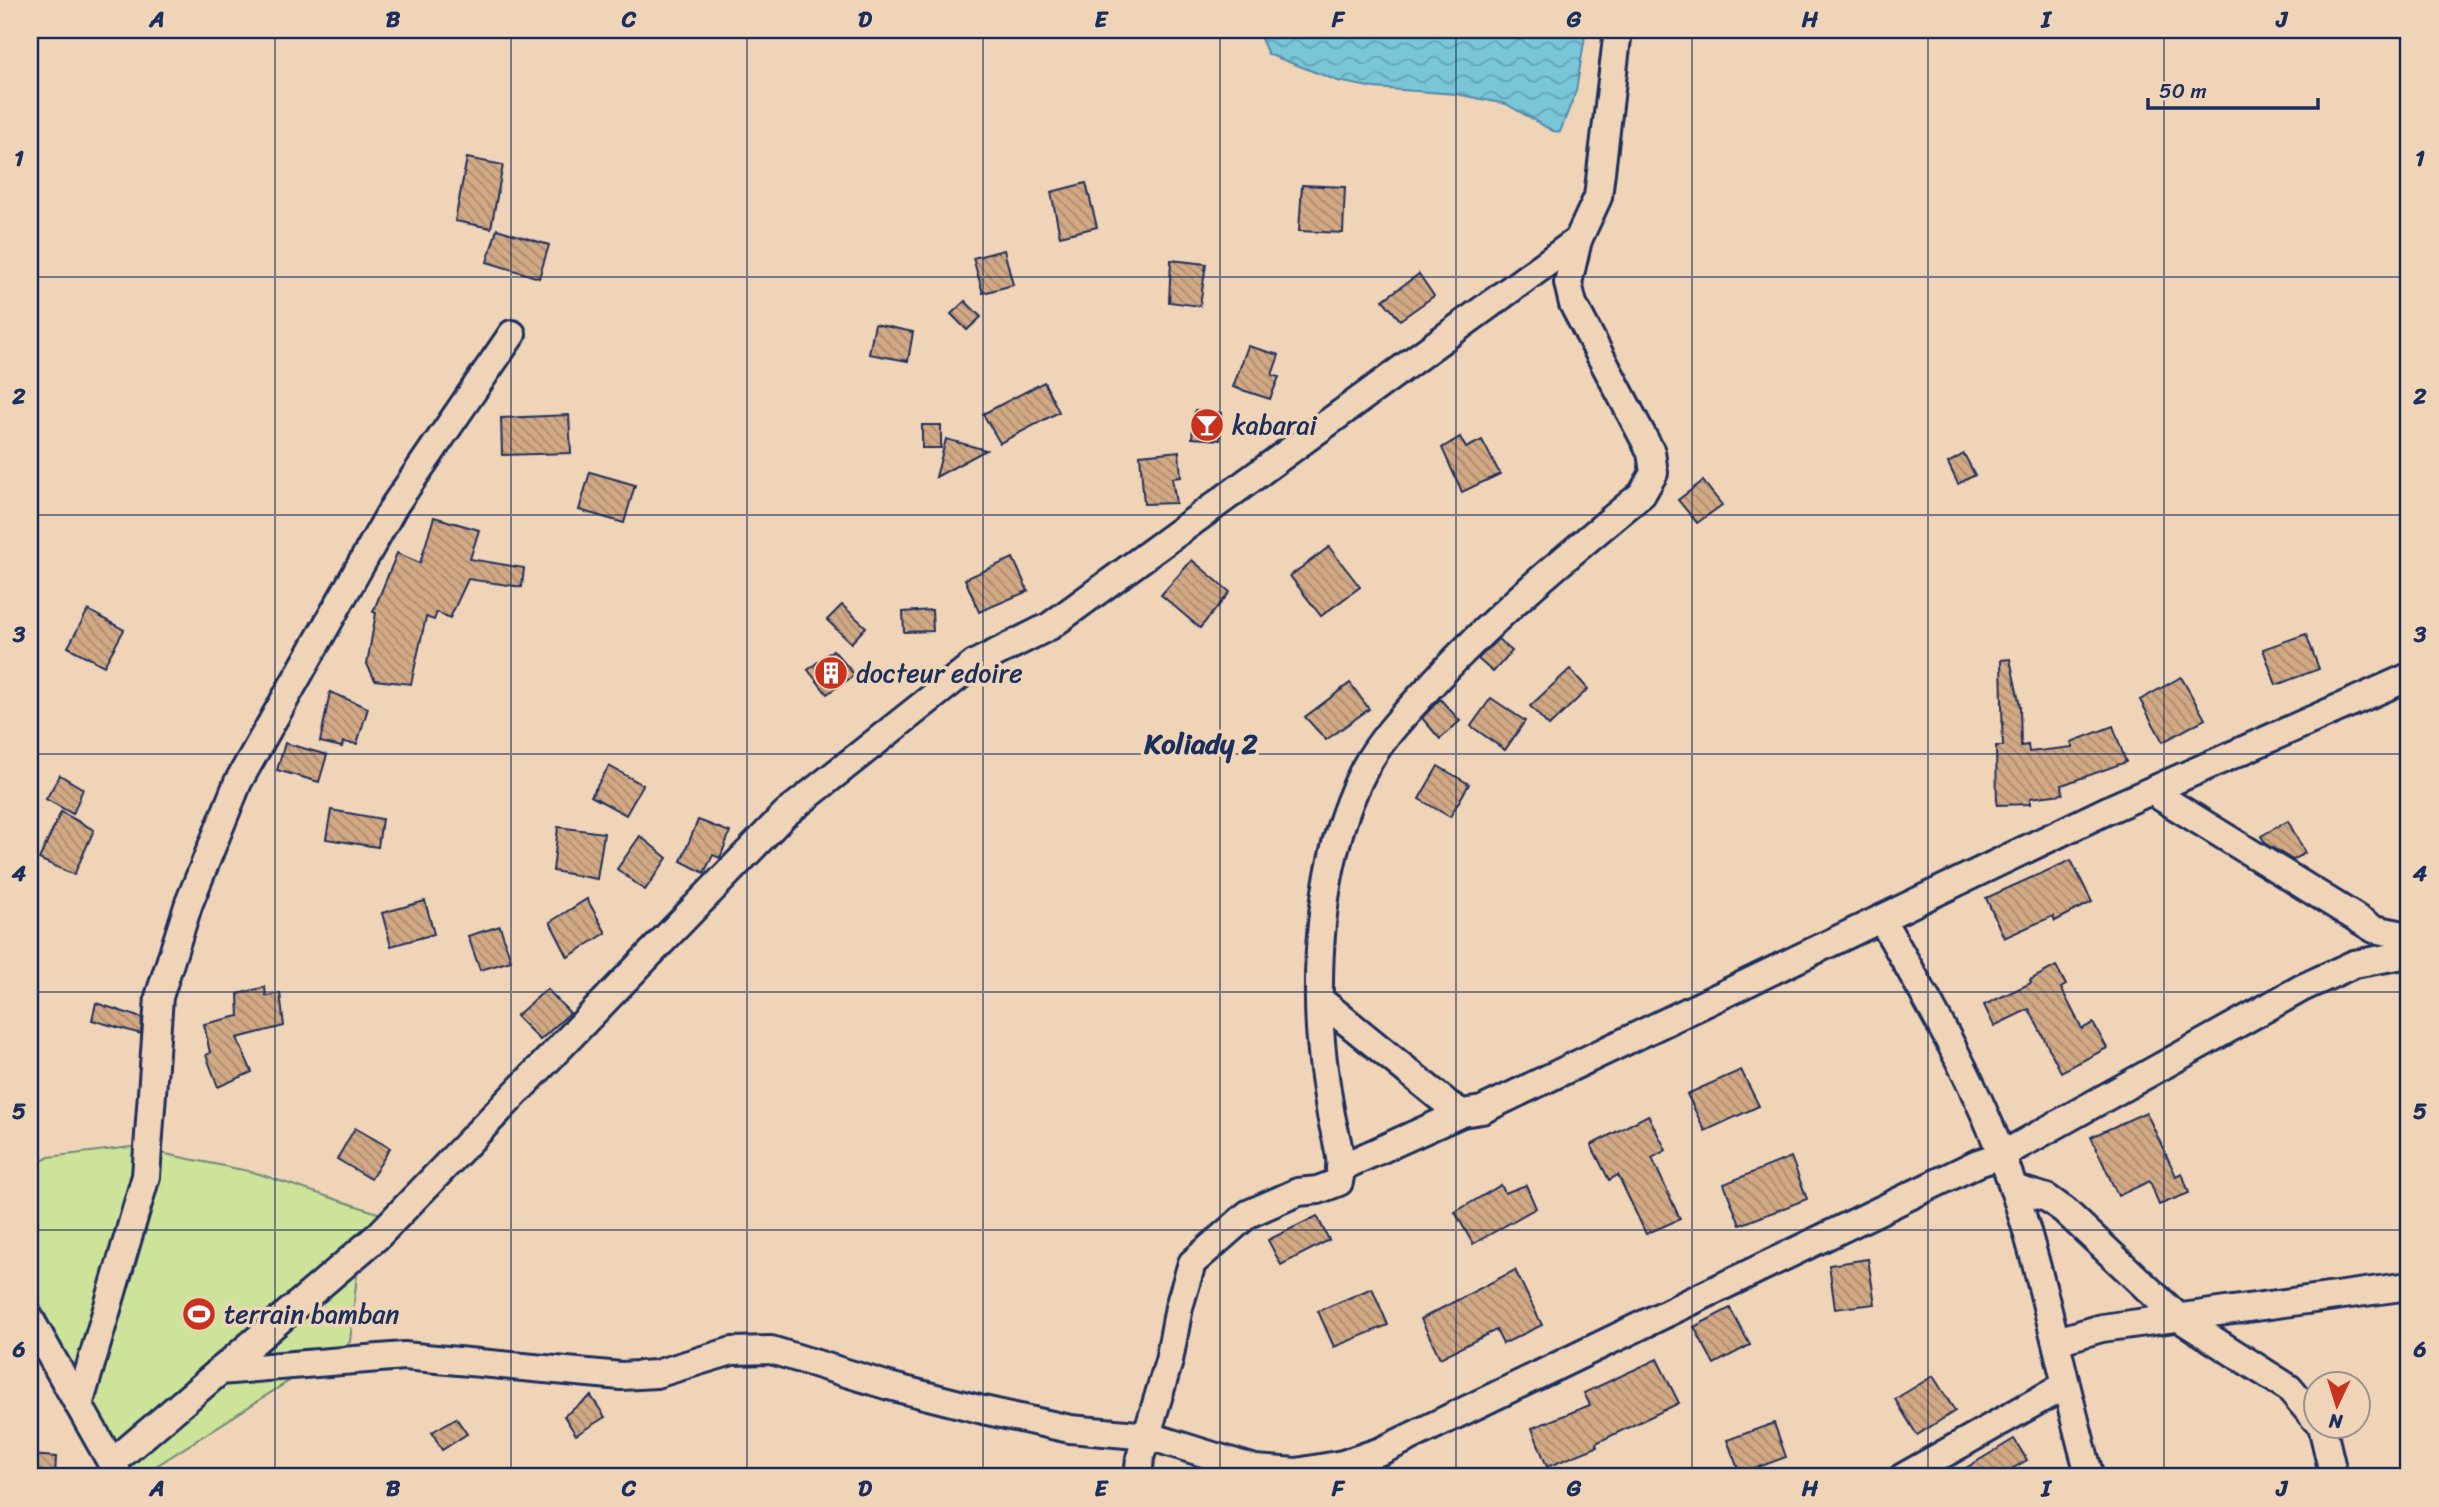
<svg xmlns="http://www.w3.org/2000/svg" width="2439" height="1507" font-family="Sriracha,sans-serif">
<style>
.park{fill:#cce399;stroke:#74897c;stroke-width:2}
.water{fill:url(#water-waves);stroke:#548aa8;stroke-width:2}
.building{fill:url(#building-back-hatch);stroke:#1b2f5e;stroke-width:2}
.lines{fill:none;stroke-linecap:round;stroke-linejoin:round}
.minor-casing{stroke:#1b2f5e;stroke-width:32}
.minor{stroke:#f0d4b7;stroke-width:26}
.grid{fill:none;stroke:#1b2f5e;stroke-width:2;stroke-opacity:0.55}
.labels{text-anchor:middle;dominant-baseline:central;stroke-width:7;stroke-linejoin:round;paint-order:stroke}
.poi-label{font-size:26px;fill:#1b2f5e;stroke:#f0d4b7;text-anchor:start}
.neighbourhood-label{font-size:28px;font-weight:bold;fill:#1b2f5e;stroke:#f0d4b7}
.neatline{fill:none;stroke:#1b2f5e;stroke-width:2.5}
.grid-label{font-size:23px;text-anchor:middle;font-weight:bold;fill:#1b2f5e}
</style>
<defs>
<pattern id="water-waves" width="16" height="10" patternUnits="userSpaceOnUse" patternTransform="scale(1.75)"><rect width="16" height="10" fill="#7ac6d9"/><path d="M0 5q4-4 8 0t8 0" fill="none" stroke="#63a1b3"/></pattern>
<pattern id="building-back-hatch" width="6" height="6" patternUnits="userSpaceOnUse" patternTransform="scale(1.75)"><rect width="6" height="6" fill="#d2a984"/><path d="M-1 5l2 2M0 0l6 6M5-1l2 2" fill="none" stroke="#aa8a6f"/></pattern>
</defs>
<rect width="100%" height="100%" fill="#f0d4b7"/>
<filter id="ink" filterUnits="userSpaceOnUse"><feTurbulence type="fractalNoise" baseFrequency=".0143" numOctaves="2"/><feDisplacementMap in="SourceGraphic" scale="14" xChannelSelector="R" yChannelSelector="G"/><feConvolveMatrix kernelMatrix="1 2 1 2 8 2 1 2 1" color-interpolation-filters="sRGB"/></filter>
<g filter="url(#ink)">
<path class="park" d="M131,1147l122,25 149,49 -44,44 -8,77 -211,135h-7l-102,-191v-119l19,-10z"/>
<path class="water" d="M1257,30h329l-10,61 -16,41 -7,-1 -47,-27 -50,-10 -82,-6 -36,-7 -70,-27z"/>
<g class="building">
<path d="M467,158l36,7 -12,63 -36,-7z"/>
<path d="M1086,183l11,44 -37,9 -9,-44z"/>
<path d="M1302,185l43,2 -2,46 -44,-2z"/>
<path d="M497,229l52,16 -10,33 -52,-16z"/>
<path d="M1004,250l9,35 -30,8 -10,-35z"/>
<path d="M1171,260l35,4 -6,42 -31,-4z"/>
<path d="M1419,274l15,22 -34,24 -17,-20z"/>
<path d="M965,301l16,16 -14,13 -16,-16z"/>
<path d="M875,324l38,8 -5,29 -39,-7z"/>
<path d="M1248,346l31,9 -7,20 7,2 -9,22 -37,-12z"/>
<path d="M1044,382l15,30 -59,31 -17,-29z"/>
<path d="M1195,410l26,3 -1,27 -28,-2z"/>
<path d="M569,415l2,38 -69,2 -1,-37z"/>
<rect x="922" y="425" width="19" height="23"/>
<path d="M1460,437l6,11 16,-8 18,34 -38,18 -20,-44z"/>
<path d="M946,439l40,11 -50,27z"/>
<path d="M1179,451l2,26 -9,1 4,25 -32,1 -4,-49z"/>
<path d="M1964,454l11,21 -17,9 -10,-21z"/>
<path d="M590,472l45,13 -11,38 -45,-13z"/>
<path d="M1703,481l19,24 -25,18 -19,-23z"/>
<path d="M434,517l45,13 -9,29 54,9 -2,19 -54,-8 -18,39 -13,-6 -3,8 -8,-3 -15,67 -36,-4 -8,-16 9,-51 -3,-1 24,-59 23,10z"/>
<path d="M1329,547l31,40 -39,29 -31,-40z"/>
<path d="M1013,558l15,33 -49,21 -14,-33z"/>
<path d="M1192,560l38,32 -30,36 -39,-33z"/>
<path d="M842,605l24,22 -15,16 -24,-23z"/>
<path d="M88,610l36,20 -20,36 -36,-19z"/>
<path d="M932,610l1,21 -29,1 -1,-20z"/>
<path d="M2306,634l13,35 -43,16 -13,-36z"/>
<path d="M1498,639l14,12 -19,21 -15,-13z"/>
<path d="M833,650l22,25 -28,19 -19,-24z"/>
<path d="M2010,659l10,47 1,40 7,-1 1,7 44,-5 -2,-5 42,-16 13,36 -64,23 1,9 -33,4v6l-33,1 -1,-59h7l-2,-86z"/>
<path d="M1570,669l18,20 -39,37 -19,-20z"/>
<path d="M2181,677l24,42 -42,23 -23,-42z"/>
<path d="M1350,683l19,26 -43,31 -21,-23z"/>
<path d="M330,692l38,16 -11,36 -14,-2 -1,5 -22,-5z"/>
<path d="M1491,698l34,23 -20,29 -34,-24z"/>
<path d="M1440,699l20,22 -20,18 -18,-21z"/>
<path d="M285,743l42,12 -8,27 -42,-12z"/>
<path d="M609,766l34,19 -17,30 -35,-19z"/>
<path d="M1438,766l31,18 -19,33 -31,-18z"/>
<path d="M60,775l23,14 -10,25 -27,-15z"/>
<path d="M331,810l51,9 -4,28 -52,-8z"/>
<path d="M61,812l33,18 -20,45 -35,-16z"/>
<path d="M698,820l32,12 -10,26 -7,-3 -9,18 -23,-12z"/>
<path d="M2288,821l17,32 -12,7 -27,-16 -5,-8z"/>
<path d="M558,827l46,6 -7,46 -44,-8z"/>
<path d="M640,836l27,22 -22,32 -28,-21z"/>
<path d="M2071,860l21,42 -37,19 -2,-5 -49,22 -18,-40z"/>
<path d="M587,899l19,34 -38,24 -18,-35z"/>
<path d="M425,901l9,33 -43,12 -9,-33z"/>
<path d="M500,926l11,35 -31,9 -12,-34z"/>
<path d="M2056,966l10,19 -5,3 21,41 11,-6 14,25 -46,24 -32,-63 -35,17 -10,-21 47,-22 -1,-3z"/>
<path d="M265,987l1,9 14,-3 4,33 -47,12 15,34 -34,15 -12,-32 4,-2 -6,-29 35,-8 -1,-22z"/>
<path d="M547,989l23,24 -30,27 -24,-24z"/>
<path d="M96,1003l46,15 -1,16 -49,-14z"/>
<path d="M1741,1070l18,36 -54,25 -18,-37z"/>
<path d="M2146,1112l30,64 6,-3 7,20 -30,12 -9,-24 -32,15 -27,-59z"/>
<path d="M1648,1115l18,35 -14,8 28,61 -34,15 -28,-59 -9,5 -18,-35z"/>
<path d="M355,1128l35,20 -19,31 -34,-20z"/>
<path d="M1791,1157l16,42 -67,26 -16,-41z"/>
<path d="M1501,1185l4,8 21,-8 10,23 -63,36 -18,-32z"/>
<path d="M1317,1216l12,24 -48,25 -13,-25z"/>
<path d="M1868,1259l7,45 -40,5 -6,-44z"/>
<path d="M1515,1270l27,55 -39,19 -7,-14 -56,28 -19,-39z"/>
<path d="M1372,1288l16,37 -54,22 -16,-36z"/>
<path d="M1730,1308l20,37 -36,19 -20,-37z"/>
<path d="M1657,1359l22,44 -83,40 1,4 -50,20 -15,-39 58,-23 -6,-12z"/>
<path d="M1933,1376l22,35 -38,24 -22,-36z"/>
<path d="M591,1396l14,21 -29,18 -12,-19z"/>
<path d="M456,1418l11,16 -25,16 -10,-18z"/>
<path d="M1774,1423l12,34 -46,17 -13,-34z"/>
<path d="M2014,1439l13,21 -29,17h-47z"/>
<path d="M30,1455l26,2 -1,20h-25z"/>
</g>
<g class="lines">
<g class="minor-casing">
<g id="minor">
<path d="M2151,791l223,138 35,7"/>
<path d="M1882,920c44,77 89,155 121,238 38,103 57,213 87,319"/>
<path d="M1319,999l130,106 13,8 20,-3 630,-302 297,-131"/>
<path d="M1340,1168l122,-55"/>
<path d="M2013,1188l34,10 17,12 115,108 110,70 27,32"/>
<path d="M30,1319l89,157"/>
<path d="M2057,1341l45,-13 307,-42"/>
<path d="M219,1371l185,-15 217,20 35,-2 76,-23 39,-1 118,36 94,24 87,19 79,7 106,33 42,3 46,-8 38,-13 597,-288 24,-8 300,-167 52,-24 55,-10"/>
<path d="M79,1405l67,-229 13,-179 30,-94 49,-121 156,-276 118,-172"/>
<path d="M2322,1426l12,51"/>
<path d="M112,1463l266,-227 407,-422 189,-150 76,-38 528,-386 20,-43 20,-167"/>
<path d="M1138,1477l2,-19 29,-97 10,-54 13,-44 56,-49 50,-22 20,-2 21,-8c6,-23 -6,-51 -9,-73 -6,-35 -11,-75 -11,-110 -1,-78 10,-162 46,-231 15,-28 38,-52 59,-75 66,-74 142,-136 218,-199l12,-21 -3,-21 -78,-148 -5,-21 10,-43"/>
<path d="M1903,1477l161,-91"/>
</g>
</g>
<use href="#minor" class="minor"/>
</g>
</g>
<path class="grid" d="M275,30v1447M511,30v1447M747,30v1447M983,30v1447M1220,30v1447M1456,30v1447M1692,30v1447M1928,30v1447M2164,30v1447M30,277h2379M30,515h2379M30,754h2379M30,992h2379M30,1230h2379"/>
<defs>
<g id="bar-disc" transform="scale(1.75)"><circle r="9.5" fill="#c8321e" stroke="#f0d4b7"/><path d="M-6-5H6L.8 .8V4.5H3.5V6h-7V4.5H-.8V.8Z" fill="#fff"/></g>
<g id="building-disc" transform="scale(1.75)"><circle r="9.5" fill="#c8321e" stroke="#f0d4b7"/><path d="M-4-6H4V6H1V3H-1V6H-4ZM-2.5-4.3h1.7v1.8h-1.7ZM.8-4.3h1.7v1.8H.8ZM-2.5-1h1.7V.8h-1.7ZM.8-1h1.7V.8H.8Z" fill="#fff"/></g>
<g id="stadium-disc" transform="scale(1.75)"><circle r="9.5" fill="#c8321e" stroke="#f0d4b7"/><path d="M0-5a6.5 5 0 1 0 0 10a6.5 5 0 1 0 0-10ZM-3.5-1.8h7v3.6h-7Z" fill="#fff"/></g>
</defs>
<g fill-rule="evenodd">
<use href="#bar-disc" x="1207" y="425"/>
<use href="#building-disc" x="831" y="673"/>
<use href="#stadium-disc" x="199" y="1314"/>
</g>
<g class="labels">
<g class="poi-label">
<text x="1232" y="425">kabarai</text>
<text x="856" y="673">docteur edoire</text>
<text x="224" y="1314">terrain bamban</text>
</g>
<g class="neighbourhood-label">
<text x="1201" y="743">Koliady 2</text>
</g>
</g>
<rect width="2439" height="1507" fill="none" stroke="#f0d4b7" stroke-width="77"/>
<g transform="translate(2337 1405) rotate(184)"><circle r="33" fill="#f0d4b7" stroke="#9b9293" stroke-width="2"/>
<path d="M0-5L12 26L0 18L-12 26Z" fill="#c8321e"/>
<text y="-10" font-size="19" font-weight="bold" text-anchor="middle" fill="#1b2f5e">N</text>
</g>
<path d="M2148 98v10h170v-10" fill="none" stroke="#1b2f5e" stroke-width="3.5"/>
<text x="2159" y="98" font-size="21" fill="#1b2f5e" stroke="#f0d4b7" stroke-width="5" paint-order="stroke">50 m</text>
<rect x="38" y="38" width="2362" height="1430" class="neatline"/>
<g class="grid-label">
<text x="157" y="27">A</text>
<text x="393" y="27">B</text>
<text x="629" y="27">C</text>
<text x="865" y="27">D</text>
<text x="1101" y="27">E</text>
<text x="1338" y="27">F</text>
<text x="1574" y="27">G</text>
<text x="1810" y="27">H</text>
<text x="2046" y="27">I</text>
<text x="2282" y="27">J</text>
<text x="19" y="166">1</text>
<text x="2420" y="166">1</text>
<text x="19" y="404">2</text>
<text x="2420" y="404">2</text>
<text x="19" y="642">3</text>
<text x="2420" y="642">3</text>
<text x="19" y="881">4</text>
<text x="2420" y="881">4</text>
<text x="19" y="1119">5</text>
<text x="2420" y="1119">5</text>
<text x="19" y="1357">6</text>
<text x="2420" y="1357">6</text>
<text x="157" y="1496">A</text>
<text x="393" y="1496">B</text>
<text x="629" y="1496">C</text>
<text x="865" y="1496">D</text>
<text x="1101" y="1496">E</text>
<text x="1338" y="1496">F</text>
<text x="1574" y="1496">G</text>
<text x="1810" y="1496">H</text>
<text x="2046" y="1496">I</text>
<text x="2282" y="1496">J</text>
</g>
</svg>
